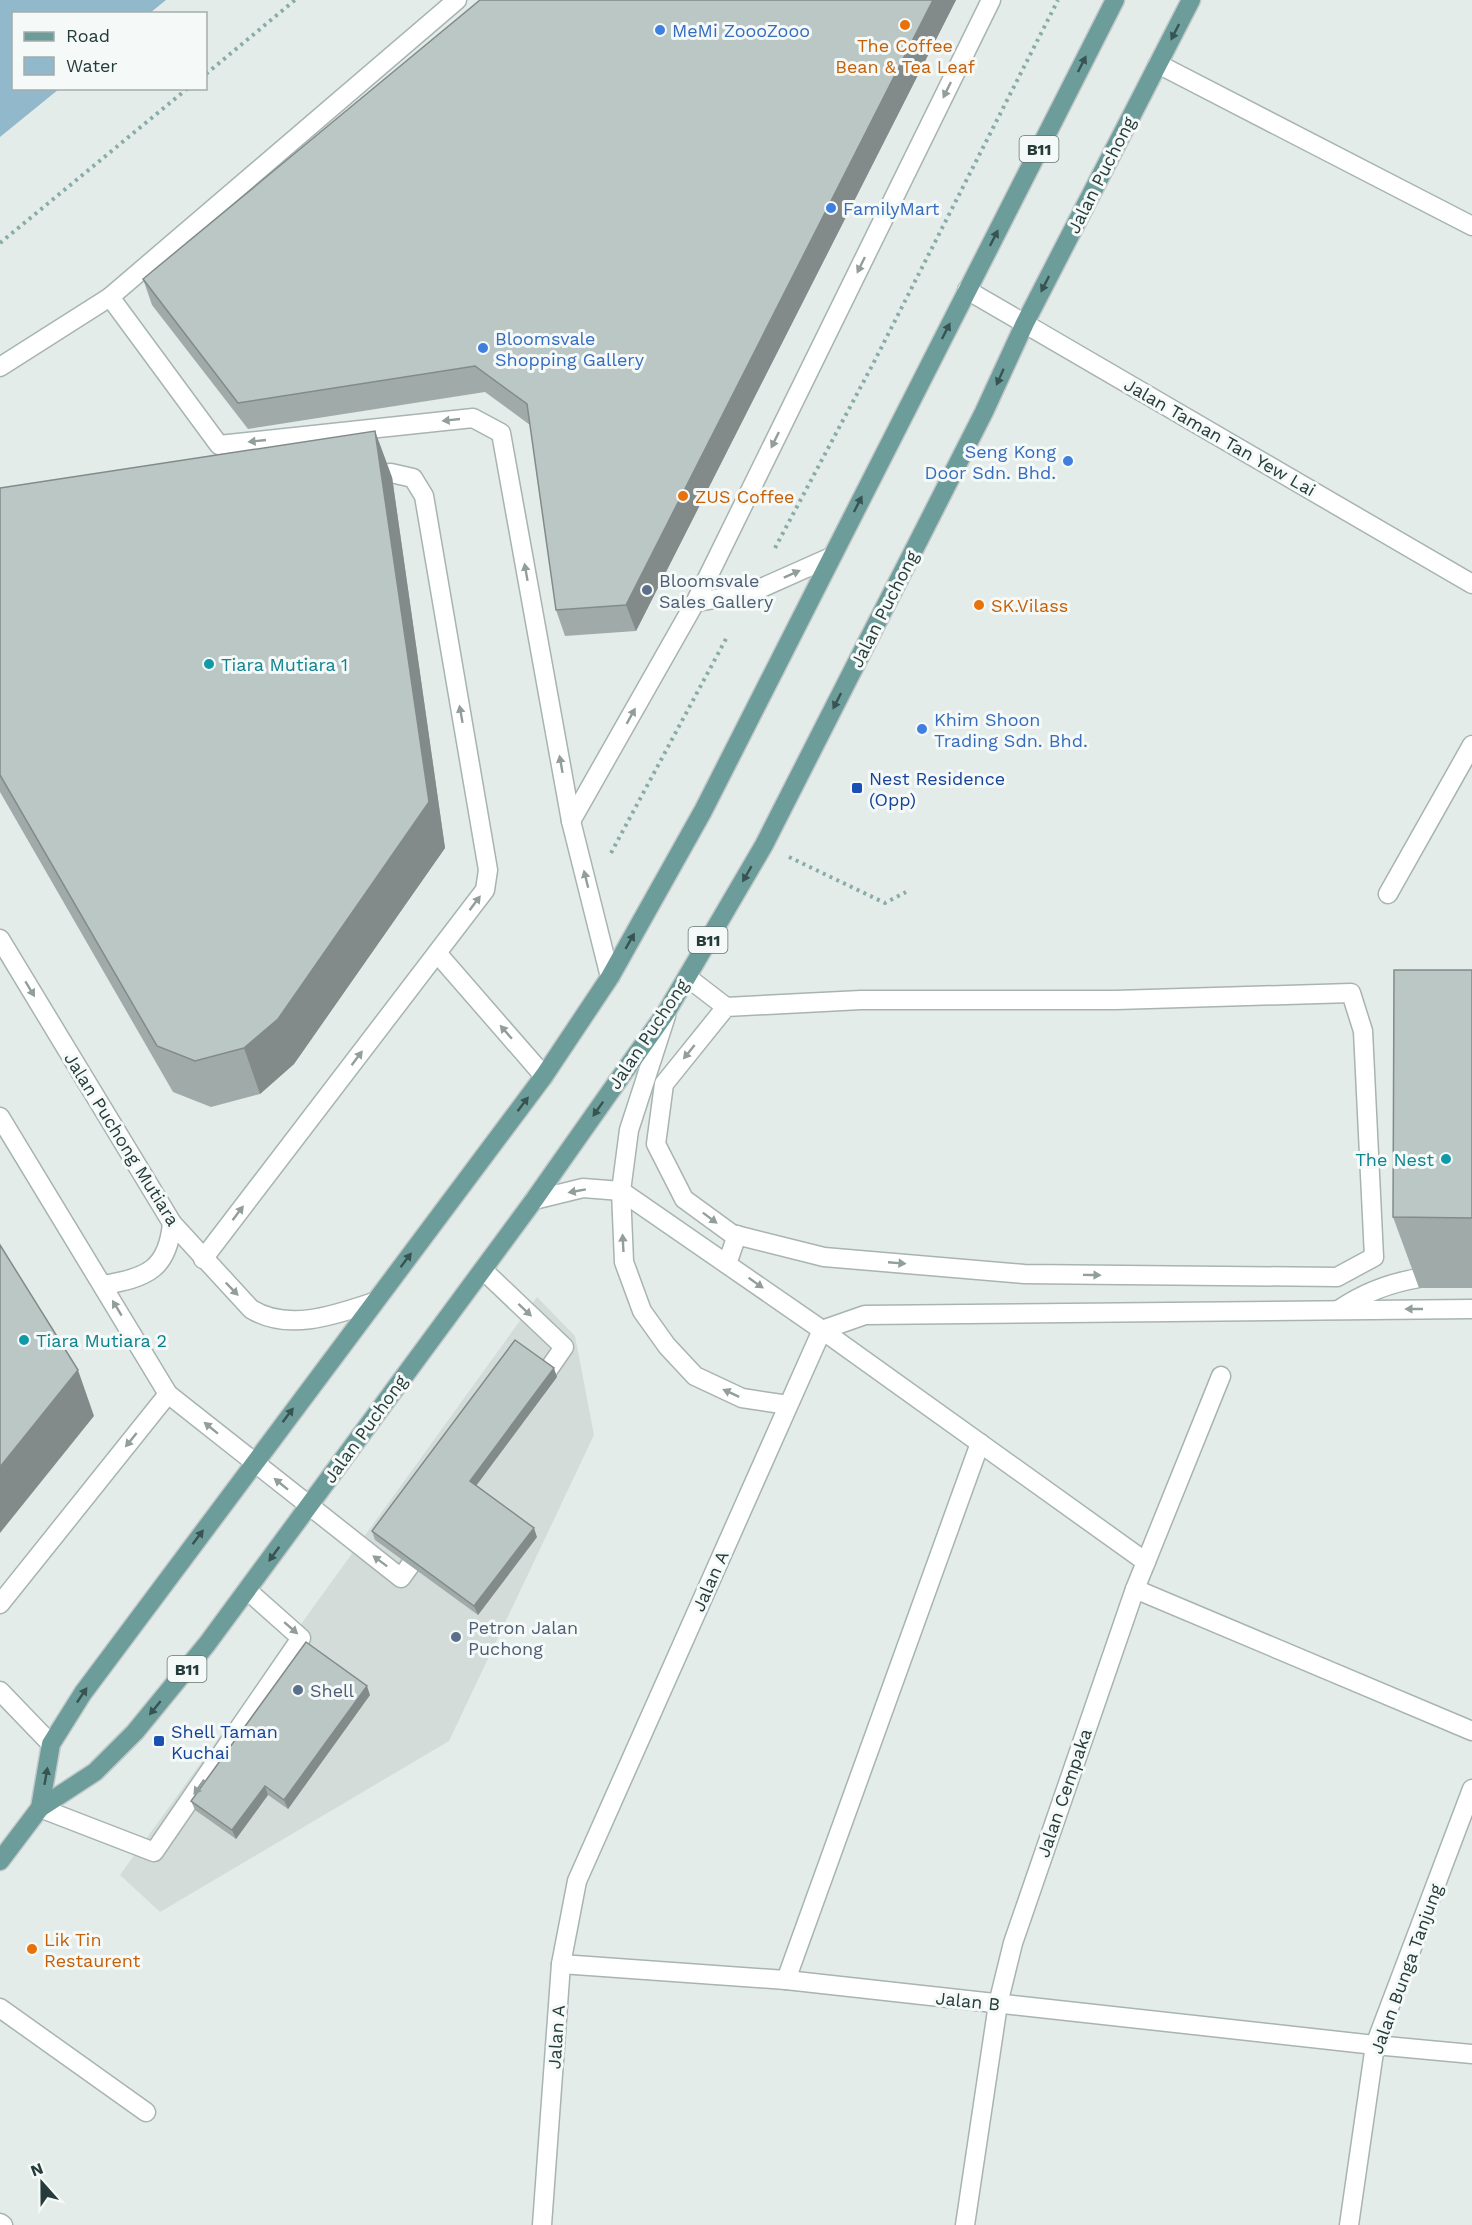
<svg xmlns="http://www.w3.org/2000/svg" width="1472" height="2225" font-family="'Work Sans',sans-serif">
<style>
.built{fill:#d3dcd9}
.water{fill:#92b8cc}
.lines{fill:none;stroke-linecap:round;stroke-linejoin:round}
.lane-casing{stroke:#a7b4b2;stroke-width:21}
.street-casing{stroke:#a7b4b2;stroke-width:21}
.primary-casing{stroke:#c2c8c8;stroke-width:21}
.path{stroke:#88ada8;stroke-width:4;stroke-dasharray:3 4.5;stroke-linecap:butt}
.lane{stroke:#fff;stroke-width:18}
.street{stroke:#fff;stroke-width:18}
.primary{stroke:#6d9d9a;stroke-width:18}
.wall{fill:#a0aba9}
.shaded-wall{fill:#828b89}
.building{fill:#bac7c4;stroke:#828b89;stroke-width:1.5}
.oneway{fill:#375452}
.oneway2{fill:#929e9c}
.food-dot{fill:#e8710a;stroke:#f5f9f8;stroke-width:2}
.shop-dot{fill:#3f7fe0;stroke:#f5f9f8;stroke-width:2}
.service-dot{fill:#5c6f8a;stroke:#f5f9f8;stroke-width:2}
.culture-dot{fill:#0f9aa8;stroke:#f5f9f8;stroke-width:2}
.transit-dot{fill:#1a4fb4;stroke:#f5f9f8;stroke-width:2}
.labels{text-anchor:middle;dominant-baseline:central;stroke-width:6;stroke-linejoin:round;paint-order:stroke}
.shield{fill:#f5f9f8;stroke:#637573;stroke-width:1.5}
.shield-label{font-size:16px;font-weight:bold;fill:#253c3a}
.shop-label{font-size:18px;fill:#366cbe;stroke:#f5f9f8;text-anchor:start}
.food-label{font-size:18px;fill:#c56008;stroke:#f5f9f8;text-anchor:start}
.street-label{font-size:18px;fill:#253c3a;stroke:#f5f9f8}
.service-label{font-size:18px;fill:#4e5e75;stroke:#f5f9f8;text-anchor:start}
.culture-label{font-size:18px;fill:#0d838f;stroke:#f5f9f8;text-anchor:start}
.transit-label{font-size:18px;fill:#164399;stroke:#f5f9f8;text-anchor:start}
</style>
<rect width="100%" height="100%" fill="#e4ecea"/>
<path class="built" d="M537,1297l38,39 19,99 -145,306 -289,171 -40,-37z"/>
<path class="water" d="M0,0h166l-16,13 -136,1v74l45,1 -59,48z"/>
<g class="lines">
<g class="lane-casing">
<g id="lane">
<path d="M1158,64l314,162"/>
<path d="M110,297l109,148 254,-27 28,15 70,388 39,156"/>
<path d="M0,367l110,-70 347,-297"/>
<path d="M697,599l6,2 47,-8 81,-36"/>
<path d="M571,821l126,-222 294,-599"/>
<path d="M0,939l172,284 79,86c37,23 84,6 123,-7"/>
<path d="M437,953l107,123"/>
<path d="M687,977l39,30 135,-7h255l235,-7 12,38 11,226 -37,20 -313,-3 -200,-17 -92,-23 -48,-35 -28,-55 8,-60 62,-77"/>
<path d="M0,1117l168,277 233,184 23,-32"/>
<path d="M203,1259l282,-369 3,-20 -64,-374 -11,-18 -22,-5 -23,3"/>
<path d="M727,1264l10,-29"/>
<path d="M483,1270l81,77 -27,39"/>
<path d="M103,1285c44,-7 65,-16 69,-62"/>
<path d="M1340,1309c25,-17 49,-26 79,-31"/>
<path d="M822,1330l43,-15 607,-6"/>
<path d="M1135,1589l337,142"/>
<path d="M0,1604l168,-210"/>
<path d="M0,1691l51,53"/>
<path d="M40,1808l114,44 147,-214 -54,-48"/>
<path d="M786,1980l194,-537"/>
<path d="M0,2008l146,104"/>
<path d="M1375,2045l97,9"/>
<path d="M0,2223l3,2"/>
</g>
</g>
<g class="street-casing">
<g id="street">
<path d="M967,290l505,294"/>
<path d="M1388,894l84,-149"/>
<path d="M666,1016l-37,114 -8,61 3,71 18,49 25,35 28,30 47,22 46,7"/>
<path d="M534,1200l49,-12 38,3 201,139"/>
<path d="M561,1964l225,16 589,65"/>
<path d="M542,2225l19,-261 16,-83 245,-551 324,232"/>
<path d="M965,2225l33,-221 15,-61 122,-354 86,-213"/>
<path d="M1349,2225l26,-180 97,-256"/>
</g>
</g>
<g class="primary-casing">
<g id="primary">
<path d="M40,1808l11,-64 32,-51 461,-617 66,-99 93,-166 412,-811"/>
<path d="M0,1861l40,-53 55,-36 40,-40 72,-88 327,-444 133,-189 97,-166 220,-433 41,-89 166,-323"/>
</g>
</g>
<g class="path">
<path d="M206,74l89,-74"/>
<path d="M0,243l188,-155"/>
<path d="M775,548l99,-186 184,-362"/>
<path d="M611,853l116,-216"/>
<path d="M789,857l96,46 21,-11"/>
</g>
<use href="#lane" class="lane"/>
<use href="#street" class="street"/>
<use href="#primary" class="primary"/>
</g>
<g class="wall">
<path d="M480,0h476l-320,631 -71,5 -9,-26 -26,-185 -45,-33 -237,37 -96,-124 -9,-26z"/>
<path d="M392,477l53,371 -151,216 -34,30 -49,13 -38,-15 -173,-300v-304z"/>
<path d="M1472,970v318h-53l-26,-71z"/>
<path d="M557,1377l-81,108 61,52 -59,78 -103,-75 -3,-9z"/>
<path d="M370,1695l-82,114 -20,-14 -32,44 -41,-29 -4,-9z"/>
</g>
<g class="shaded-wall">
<path d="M933,0h23l-320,631 -10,-26z"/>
<path d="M375,431l17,46 53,371 -151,216 -34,30 -16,-46z"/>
<path d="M554,1368l3,9 -84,113 -3,-9z"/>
<path d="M78,1370l16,46 -94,117v-66z"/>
<path d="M534,1528l3,9 -59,78 -4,-9z"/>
<path d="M367,1686l3,9 -82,114 -4,-9z"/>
<path d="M265,1786l3,9 -32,44 -4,-9z"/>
</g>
<g class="building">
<path d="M480,0h453l-307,605 -70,5 -29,-206 -52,-38 -237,37 -95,-124z"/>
<path d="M375,431l54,371 -151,217 -34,29 -49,13 -38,-15 -157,-271v-287z"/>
<path d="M1394,970h78v248l-79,-1z"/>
<path d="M0,1245l78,125 -78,97z"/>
<path d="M515,1340l39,28 -84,113 64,47 -60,78 -102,-75z"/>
<path d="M306,1642l61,44 -83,114 -19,-14 -33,44 -41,-29z"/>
</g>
<defs><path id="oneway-solid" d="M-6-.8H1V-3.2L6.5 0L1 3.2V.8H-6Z" transform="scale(1.5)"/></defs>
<g class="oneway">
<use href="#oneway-solid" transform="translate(1175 32) rotate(117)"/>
<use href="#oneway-solid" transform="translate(1082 64) rotate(-63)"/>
<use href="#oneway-solid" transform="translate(994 238) rotate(-63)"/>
<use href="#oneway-solid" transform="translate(1045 284) rotate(117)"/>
<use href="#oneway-solid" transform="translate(946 331) rotate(-63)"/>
<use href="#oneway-solid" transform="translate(1000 377) rotate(114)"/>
<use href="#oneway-solid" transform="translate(858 504) rotate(-63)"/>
<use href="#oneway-solid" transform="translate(837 701) rotate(117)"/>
<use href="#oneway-solid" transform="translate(747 874) rotate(120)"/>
<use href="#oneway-solid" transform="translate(630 941) rotate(-60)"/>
<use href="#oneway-solid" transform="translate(523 1104) rotate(-53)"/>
<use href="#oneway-solid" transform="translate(598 1109) rotate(125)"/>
<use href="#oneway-solid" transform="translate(406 1260) rotate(-53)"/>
<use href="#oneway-solid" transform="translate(288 1415) rotate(-53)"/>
<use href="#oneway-solid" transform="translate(198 1537) rotate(-53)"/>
<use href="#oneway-solid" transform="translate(274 1554) rotate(126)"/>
<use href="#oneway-solid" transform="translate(82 1695) rotate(-56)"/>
<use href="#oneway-solid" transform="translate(155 1708) rotate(129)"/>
<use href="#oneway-solid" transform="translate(46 1776) rotate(-80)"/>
</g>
<g class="oneway2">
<use href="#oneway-solid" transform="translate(947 90) rotate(116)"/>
<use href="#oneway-solid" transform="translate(861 265) rotate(116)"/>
<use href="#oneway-solid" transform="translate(451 420) rotate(174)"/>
<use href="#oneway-solid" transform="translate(775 440) rotate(116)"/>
<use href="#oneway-solid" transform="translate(257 441) rotate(174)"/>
<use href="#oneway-solid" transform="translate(526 572) rotate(-100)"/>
<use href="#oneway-solid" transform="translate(792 574) rotate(-24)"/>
<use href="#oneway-solid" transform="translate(461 714) rotate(-100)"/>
<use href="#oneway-solid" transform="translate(631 716) rotate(-61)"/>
<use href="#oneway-solid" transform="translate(561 764) rotate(-100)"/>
<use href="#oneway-solid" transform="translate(586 879) rotate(-104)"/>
<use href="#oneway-solid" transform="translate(475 903) rotate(-53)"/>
<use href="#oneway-solid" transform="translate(30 989) rotate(59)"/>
<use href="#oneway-solid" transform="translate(506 1032) rotate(-131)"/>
<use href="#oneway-solid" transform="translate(689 1052) rotate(129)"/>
<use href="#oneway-solid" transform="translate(357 1058) rotate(-53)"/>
<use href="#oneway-solid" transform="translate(577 1191) rotate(170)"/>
<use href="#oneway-solid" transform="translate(238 1213) rotate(-53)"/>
<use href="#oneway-solid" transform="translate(710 1218) rotate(37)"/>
<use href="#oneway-solid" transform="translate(623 1243) rotate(-93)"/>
<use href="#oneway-solid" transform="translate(897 1263) rotate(5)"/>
<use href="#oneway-solid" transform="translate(1092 1275) rotate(1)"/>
<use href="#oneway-solid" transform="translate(756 1283) rotate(35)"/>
<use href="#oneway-solid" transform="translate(232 1289) rotate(46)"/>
<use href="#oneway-solid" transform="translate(117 1308) rotate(-121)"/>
<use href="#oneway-solid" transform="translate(1414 1309) rotate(180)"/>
<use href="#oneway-solid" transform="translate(525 1310) rotate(43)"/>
<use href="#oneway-solid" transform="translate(731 1393) rotate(-155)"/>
<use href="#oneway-solid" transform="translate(211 1428) rotate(-141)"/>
<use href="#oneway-solid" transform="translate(131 1440) rotate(129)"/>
<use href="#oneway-solid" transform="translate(281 1484) rotate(-141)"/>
<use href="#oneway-solid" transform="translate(380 1561) rotate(-143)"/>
<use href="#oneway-solid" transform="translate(291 1628) rotate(41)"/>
<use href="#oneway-solid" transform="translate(199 1787) rotate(125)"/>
</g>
<g class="food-dot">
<circle cx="905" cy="25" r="6"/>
<circle cx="683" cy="496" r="6"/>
<circle cx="979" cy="605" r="6"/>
<circle cx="32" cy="1949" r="6"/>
</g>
<g class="shop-dot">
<circle cx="660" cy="30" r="6"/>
<circle cx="831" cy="208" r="6"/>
<circle cx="483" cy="348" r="6"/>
<circle cx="1068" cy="461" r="6"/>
<circle cx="922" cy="729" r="6"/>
</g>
<g class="service-dot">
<circle cx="647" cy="590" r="6"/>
<circle cx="456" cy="1637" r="6"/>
<circle cx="298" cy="1690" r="6"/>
</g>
<g class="culture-dot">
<circle cx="209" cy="664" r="6"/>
<circle cx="1446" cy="1159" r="6"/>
<circle cx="24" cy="1340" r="6"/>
</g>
<g class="transit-dot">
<rect x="851" y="782" width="12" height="12" rx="3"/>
<rect x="153" y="1735" width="12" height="12" rx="3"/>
</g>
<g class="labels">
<g class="shield">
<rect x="1019.5" y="136" width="39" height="26" rx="4.5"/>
<rect x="688.5" y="927" width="39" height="26" rx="4.5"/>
<rect x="167.5" y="1656" width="39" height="26" rx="4.5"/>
</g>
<g class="shield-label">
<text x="1039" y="149">B11</text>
<text x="708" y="940">B11</text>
<text x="187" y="1669">B11</text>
</g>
<g class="shop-label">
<text x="672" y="30">MeMi ZoooZooo</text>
<text x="843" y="208">FamilyMart</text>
<text x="495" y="338">Bloomsvale<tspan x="495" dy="21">Shopping Gallery</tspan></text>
<text x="1056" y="451" text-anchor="end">Seng Kong<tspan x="1056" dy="21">Door Sdn. Bhd.</tspan></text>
<text x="934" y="719">Khim Shoon<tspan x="934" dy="21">Trading Sdn. Bhd.</tspan></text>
</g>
<g class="food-label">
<text x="905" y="45" text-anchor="middle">The Coffee<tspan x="905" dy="21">Bean &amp; Tea Leaf</tspan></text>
<text x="695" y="496">ZUS Coffee</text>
<text x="991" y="605">SK.Vilass</text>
<text x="44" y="1939">Lik Tin<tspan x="44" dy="21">Restaurent</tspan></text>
</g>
<g class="street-label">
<text transform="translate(1101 175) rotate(-63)">Jalan Puchong</text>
<text transform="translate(1220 437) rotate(30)">Jalan Taman Tan Yew Lai</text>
<text transform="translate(884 609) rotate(-63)">Jalan Puchong</text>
<text transform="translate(648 1034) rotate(-56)">Jalan Puchong</text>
<text transform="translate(122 1139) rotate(58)">Jalan Puchong Mutiara</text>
<text transform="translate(365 1429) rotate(-54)">Jalan Puchong</text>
<text transform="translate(710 1581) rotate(-66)">Jalan A</text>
<text transform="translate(1064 1793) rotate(-71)">Jalan Cempaka</text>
<text transform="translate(1406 1969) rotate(-70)">Jalan Bunga Tanjung</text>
<text transform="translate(968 2001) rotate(6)">Jalan B</text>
<text transform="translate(556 2037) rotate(-86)">Jalan A</text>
</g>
<g class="service-label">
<text x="659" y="580">Bloomsvale<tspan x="659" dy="21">Sales Gallery</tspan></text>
<text x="468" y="1627">Petron Jalan<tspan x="468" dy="21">Puchong</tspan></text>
<text x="310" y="1690">Shell</text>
</g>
<g class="culture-label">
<text x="221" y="664">Tiara Mutiara 1</text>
<text x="1434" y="1159" text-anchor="end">The Nest</text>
<text x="36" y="1340">Tiara Mutiara 2</text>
</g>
<g class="transit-label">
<text x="869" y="778">Nest Residence<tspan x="869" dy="21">(Opp)</tspan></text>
<text x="171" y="1731">Shell Taman<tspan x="171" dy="21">Kuchai</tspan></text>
</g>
</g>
<rect x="12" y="12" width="195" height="78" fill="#f5f9f8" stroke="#a2adac" stroke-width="1.5"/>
<rect x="24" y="32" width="30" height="9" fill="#6d9d9a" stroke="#a2adac" stroke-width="1.5"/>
<text x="66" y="42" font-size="18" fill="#253c3a">Road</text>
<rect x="24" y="57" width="30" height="18" fill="#92b8cc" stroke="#a2adac" stroke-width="1.5"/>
<text x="66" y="72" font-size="18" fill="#253c3a">Water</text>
<g transform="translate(42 2183) rotate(339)" stroke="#f5f9f8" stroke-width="4.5" paint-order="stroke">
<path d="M0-4.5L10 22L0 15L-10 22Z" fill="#253c3a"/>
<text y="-9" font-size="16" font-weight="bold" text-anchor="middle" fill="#253c3a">N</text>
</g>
</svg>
